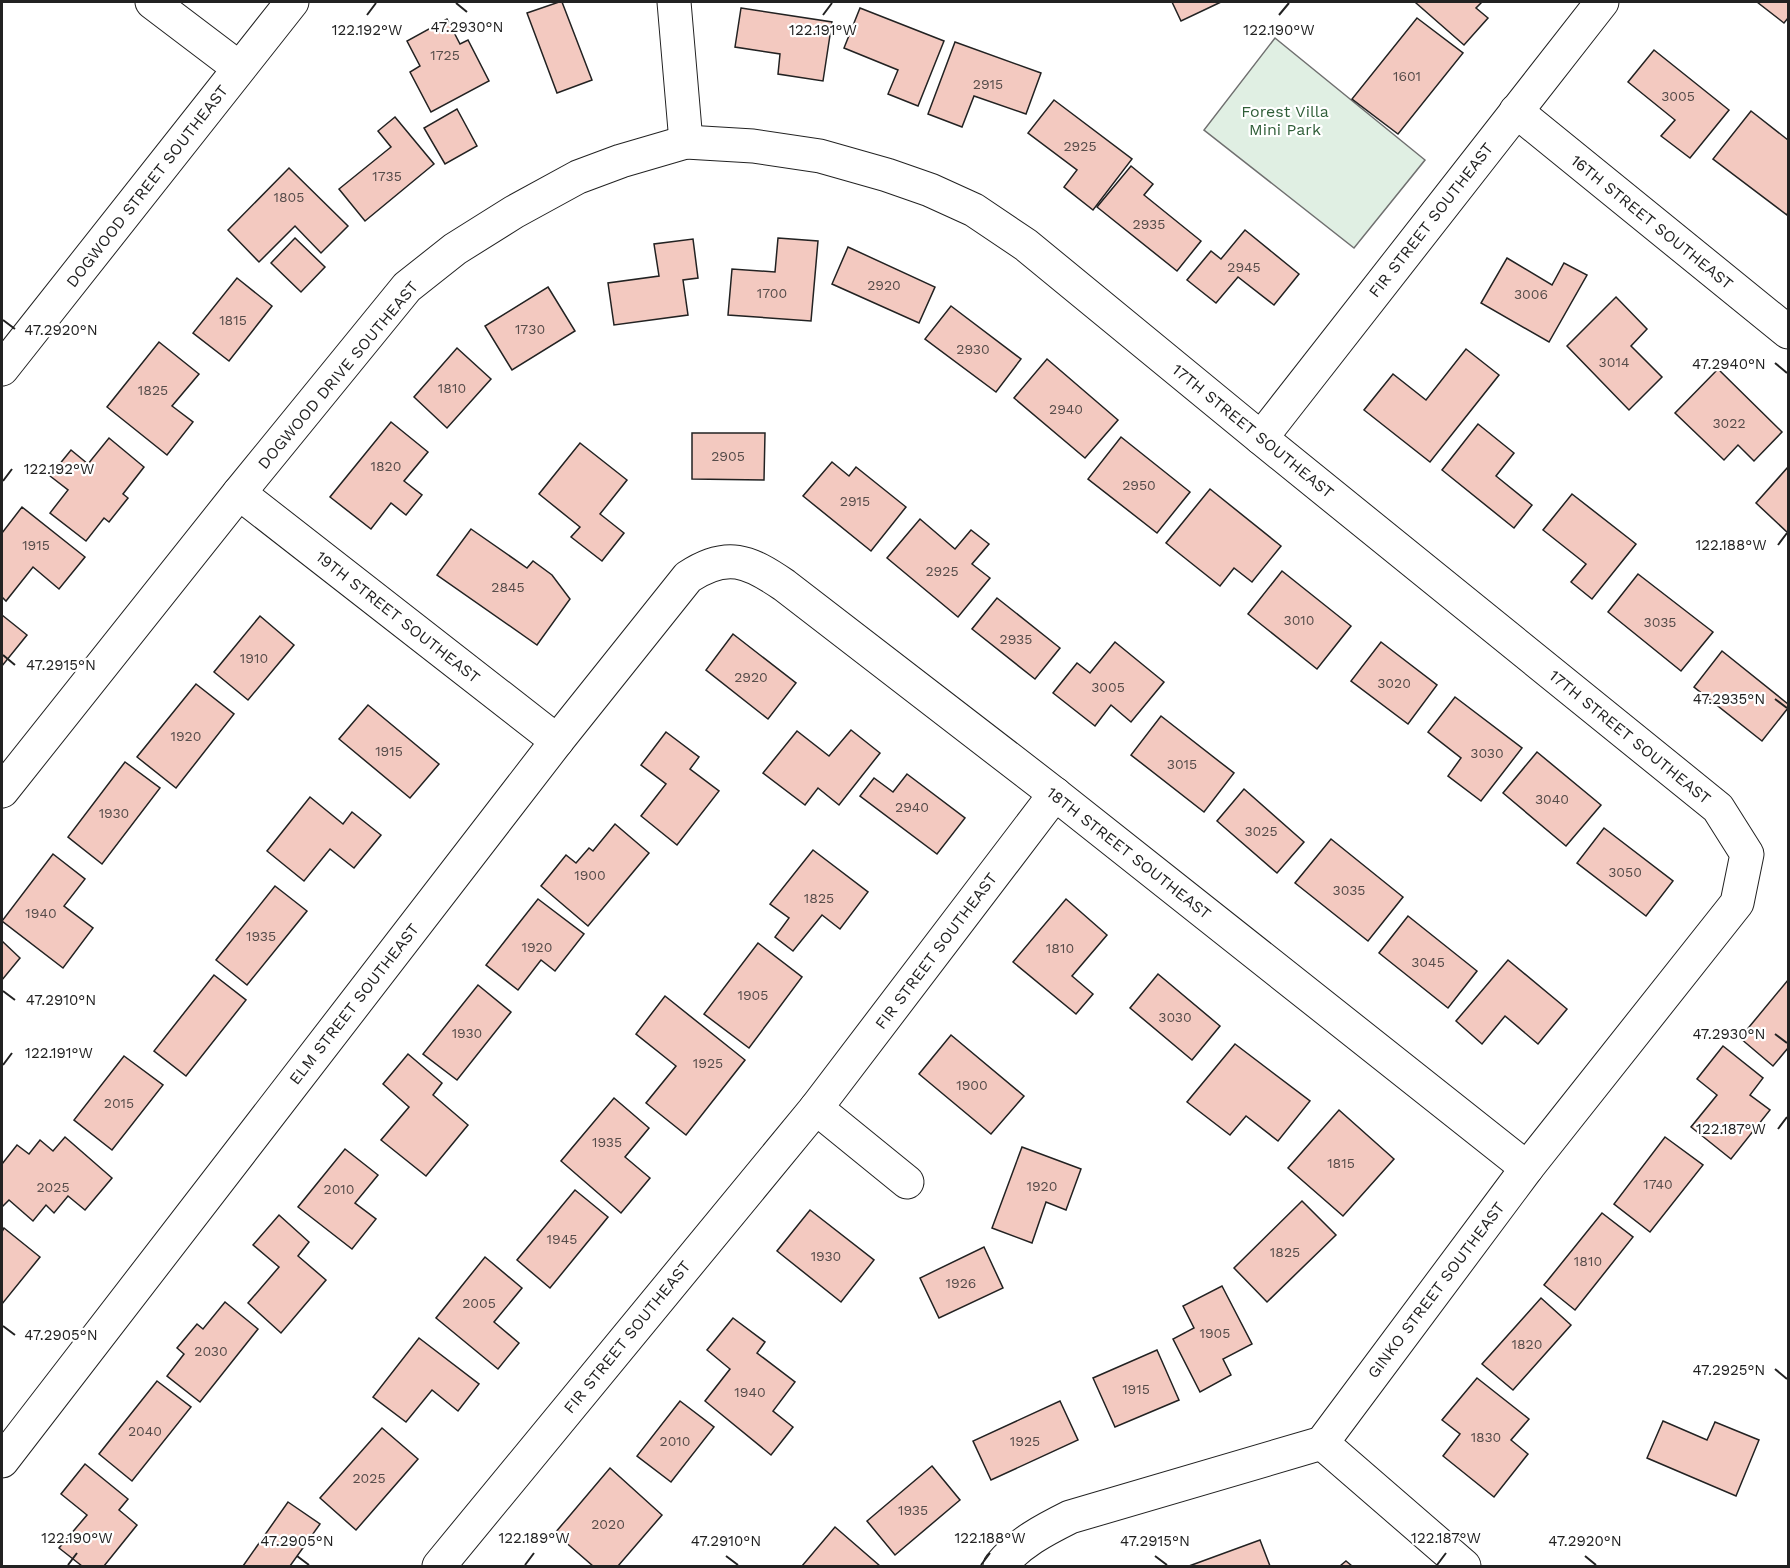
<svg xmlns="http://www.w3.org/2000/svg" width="1790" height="1568" font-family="'Work Sans',sans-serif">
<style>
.green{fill:#e0efe3;stroke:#6f6f6f;stroke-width:1.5}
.building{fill:#f3c9c0;stroke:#222;stroke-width:1.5}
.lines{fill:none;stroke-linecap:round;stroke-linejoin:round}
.minor-casing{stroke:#222;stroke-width:35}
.minor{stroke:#fff;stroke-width:33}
.ticks{fill:none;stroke:#222;stroke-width:2}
.labels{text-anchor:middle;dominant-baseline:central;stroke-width:4.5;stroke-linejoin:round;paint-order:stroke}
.number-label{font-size:14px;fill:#564c4a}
.park-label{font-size:16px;fill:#2f5e38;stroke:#fff}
.street-label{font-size:16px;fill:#222;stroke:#fff}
.ticks-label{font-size:15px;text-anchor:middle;fill:#222;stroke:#fff;stroke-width:4.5;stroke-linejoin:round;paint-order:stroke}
</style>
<rect width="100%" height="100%" fill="#fff"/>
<path class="green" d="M1275,38l150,122 -71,88 -150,-118z"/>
<g class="building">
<path d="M559,2h3l30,78 -35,13 -30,-80z"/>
<path d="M1172,2h49l-40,19z"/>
<path d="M1417,2h65l-6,6 12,10 -24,27 -48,-42z"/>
<path d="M1757,2h31v16l-4,5z"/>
<path d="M741,8l91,14 -9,59 -45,-7 2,-20 -45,-7z"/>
<path d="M860,8l84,33 -26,65 -30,-12 10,-24 -54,-22z"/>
<path d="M1417,18l46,35 -65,81 -46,-35z"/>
<path d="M447,19l13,25 8,-4 21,41 -58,31 -21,-40 10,-6 -13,-25z"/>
<path d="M955,42l86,31 -15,41 -52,-18 -12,31 -34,-13z"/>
<path d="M1654,50l75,60 -39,48 -29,-22 14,-16 -47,-38z"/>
<path d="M1054,100l78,59 -39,51 -29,-23 13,-17 -49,-37z"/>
<path d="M457,109l20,37 -32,18 -21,-36z"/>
<path d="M1751,111l37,29v72l-1,3 -74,-56z"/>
<path d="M395,117l39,47 -69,57 -26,-32 52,-42 -13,-16z"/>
<path d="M1131,166l22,18 -9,11 57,46 -24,30 -80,-64z"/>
<path d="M289,168l59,58 -27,27 -26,-27 -36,36 -31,-32z"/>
<path d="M1245,230l54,44 -25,31 -36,-28 -22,26 -29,-23 24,-29 10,8z"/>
<path d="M295,238l30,29 -24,25 -30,-29z"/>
<path d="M778,238l40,3 -7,80 -83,-6 4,-46 43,3z"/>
<path d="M693,239l5,39 -15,2 5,35 -74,10 -6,-42 51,-7 -5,-32z"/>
<path d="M848,247l87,40 -16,36 -87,-39z"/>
<path d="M1507,258l45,27 12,-22 23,12 -38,67 -68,-39z"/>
<path d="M237,278l35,28 -43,55 -36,-28z"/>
<path d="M548,287l27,44 -63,39 -27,-44z"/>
<path d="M1616,297l31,32 -16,17 31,31 -33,33 -62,-64z"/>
<path d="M951,306l70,53 -25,33 -71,-53z"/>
<path d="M159,342l40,32 -27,32 21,16 -26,33 -60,-48z"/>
<path d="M457,348l34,31 -44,49 -33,-31z"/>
<path d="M1466,349l33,26 -69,87 -66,-52 29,-36 33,26z"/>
<path d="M1047,359l71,61 -33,38 -71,-60z"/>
<path d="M1718,369l64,63 -28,29 -16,-16 -14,15 -49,-47z"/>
<path d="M391,422l37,30 -24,29 18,14 -16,20 -15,-12 -20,26 -41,-32z"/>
<path d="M1478,424l36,29 -18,23 36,29 -18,23 -72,-58z"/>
<path d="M692,433h73l-1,47 -72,-1z"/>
<path d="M1121,437l69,55 -33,41 -69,-54z"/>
<path d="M109,438l35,29 -21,27 5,4 -19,24 -5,-4 -18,23 -36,-28 18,-23 -18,-14 21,-26 17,14z"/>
<path d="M580,443l47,37 -27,34 24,19 -22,28 -31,-24 9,-10 -41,-33z"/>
<path d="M832,462l17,14 7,-9 50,40 -35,44 -68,-55z"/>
<path d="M1788,467v66l-32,-30z"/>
<path d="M1210,489l71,57 -29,36 -18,-14 -14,18 -54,-43z"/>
<path d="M1572,494l64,50 -44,55 -21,-17 15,-18 -43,-34z"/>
<path d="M22,507l63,50 -26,32 -26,-22 -27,34 -4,-4v-64z"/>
<path d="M920,519l35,30 16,-19 18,14 -17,20 18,14 -32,39 -71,-59z"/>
<path d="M471,529l56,39 6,-7 19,14 18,24 -33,46 -100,-70z"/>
<path d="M1282,571l69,55 -34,43 -69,-55z"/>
<path d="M1638,574l75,58 -32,39 -73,-59z"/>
<path d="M997,598l63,50 -25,31 -63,-50z"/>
<path d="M2,615l25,20 -25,31z"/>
<path d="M260,616l34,29 -46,55 -34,-28z"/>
<path d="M733,634l63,49 -28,36 -62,-49z"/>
<path d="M1115,642l49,40 -33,40 -20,-17 -16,21 -42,-33 24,-30 13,10z"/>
<path d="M1381,642l56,43 -29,39 -57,-43z"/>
<path d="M1722,651l66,53v4l-26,33 -68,-54z"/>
<path d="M196,684l38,30 -58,74 -39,-31z"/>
<path d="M1455,697l67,51 -41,53 -33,-25 13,-18 -33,-26z"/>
<path d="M368,705l71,59 -29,34 -71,-59z"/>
<path d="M1161,716l73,57 -30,39 -73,-57z"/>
<path d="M851,730l29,23 -41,52 -21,-17 -13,17 -42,-32 34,-42 32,25z"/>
<path d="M666,732l33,25 -9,12 29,22 -42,54 -36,-29 25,-32 -25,-19z"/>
<path d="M1537,752l64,53 -35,41 -63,-53z"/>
<path d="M125,762l35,26 -58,76 -34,-27z"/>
<path d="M907,774l58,44 -28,36 -77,-58 14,-18 19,14z"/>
<path d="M1244,789l60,53 -27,31 -60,-52z"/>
<path d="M310,797l33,27 9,-12 29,23 -27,33 -24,-19 -26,32 -37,-30z"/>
<path d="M615,824l34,29 -61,73 -47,-40 25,-31 10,8 13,-15 4,3z"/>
<path d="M1604,828l69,53 -27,35 -69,-53z"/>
<path d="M1331,839l72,58 -35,44 -73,-58z"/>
<path d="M813,850l55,42 -28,37 -18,-14 -29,36 -18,-14 14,-19 -19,-14z"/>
<path d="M53,854l32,25 -21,27 29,22 -30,40 -61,-47z"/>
<path d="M275,886l32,25 -60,74 -31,-25z"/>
<path d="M538,899l46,35 -29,37 -14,-11 -23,30 -32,-25z"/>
<path d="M1066,899l41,36 -35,41 21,18 -17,20 -63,-52z"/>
<path d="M1408,916l69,55 -29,37 -69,-55z"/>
<path d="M2,941l18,17 -18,22z"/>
<path d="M758,943l44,34 -53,71 -45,-34z"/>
<path d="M1508,960l59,49 -29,35 -33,-28 -23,28 -26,-23z"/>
<path d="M1158,974l62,52 -28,34 -62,-52z"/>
<path d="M214,975l32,25 -60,76 -32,-25z"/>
<path d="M1788,980v68l-15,18 -33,-28z"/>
<path d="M478,985l33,27 -54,68 -34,-26z"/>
<path d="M665,996l80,64 -59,75 -40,-32 30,-37 -40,-32z"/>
<path d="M951,1035l73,61 -33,38 -72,-60z"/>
<path d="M1235,1044l75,57 -32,40 -32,-25 -16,19 -43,-33z"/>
<path d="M1723,1046l40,32 -13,17 20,15 -39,49 -40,-32 26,-32 -20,-16z"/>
<path d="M408,1054l34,29 -9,12 35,30 -42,51 -45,-36 28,-33 -26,-23z"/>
<path d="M124,1056l39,29 -51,65 -38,-30z"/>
<path d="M614,1098l35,30 -24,29 25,21 -29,35 -60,-52z"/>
<path d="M1339,1110l55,49 -51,57 -55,-48z"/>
<path d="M65,1137l47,41 -27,32 -17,-14 -14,17 -8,-8 -13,16 -24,-21 -7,7v-43l15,-19 12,9 11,-14 13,11z"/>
<path d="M1665,1137l38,28 -53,67 -36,-28z"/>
<path d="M1022,1147l59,22 -15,41 -20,-8 -14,41 -40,-15z"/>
<path d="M345,1149l33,26 -23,28 21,16 -24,30 -54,-42z"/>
<path d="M575,1190l33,27 -58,71 -33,-28z"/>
<path d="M1302,1201l34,34 -69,67 -33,-34z"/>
<path d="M810,1210l64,50 -33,42 -64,-51z"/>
<path d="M1602,1213l31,24 -58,73 -31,-25z"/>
<path d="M279,1215l30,27 -11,14 28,24 -45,53 -33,-30 31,-36 -26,-22z"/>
<path d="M4,1228l36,29 -38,47v-72z"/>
<path d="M984,1247l19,41 -64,30 -19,-40z"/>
<path d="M485,1257l37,31 -28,34 25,21 -21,26 -62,-51z"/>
<path d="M1222,1286l30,58 -29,15 8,16 -31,17 -27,-53 21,-11 -11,-22z"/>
<path d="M1541,1298l30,27 -58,65 -31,-26z"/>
<path d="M225,1302l33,27 -58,73 -33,-26 17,-22 -7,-6 20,-24 6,5z"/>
<path d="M733,1318l32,24 -8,11 38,29 -22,29 20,16 -22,28 -66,-54 25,-32 -23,-19z"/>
<path d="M419,1338l60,46 -21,27 -26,-21 -26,32 -33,-25z"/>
<path d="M1157,1350l22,50 -64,27 -22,-49z"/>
<path d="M1477,1378l52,41 -18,21 17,14 -34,43 -51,-41 17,-22 -18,-14z"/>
<path d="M157,1381l34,26 -59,74 -33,-27z"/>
<path d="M680,1401l34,26 -43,55 -34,-26z"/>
<path d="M1060,1401l18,39 -87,40 -18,-39z"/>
<path d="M1663,1421l44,19 8,-18 44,18 -23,56 -89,-38z"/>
<path d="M382,1428l36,31 -62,71 -36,-32z"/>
<path d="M85,1464l43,35 -9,11 18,15 -33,41h-22l-23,-18 28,-33 -26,-21z"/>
<path d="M932,1466l28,34 -65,55 -28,-34z"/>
<path d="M610,1468l52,47 -44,51h-25l-38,-33z"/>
<path d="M288,1502l32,22 -30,42h-47z"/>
<path d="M835,1527l45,39h-78z"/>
<path d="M1260,1540l10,26h-81z"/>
<path d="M1346,1561l6,5h-12z"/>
</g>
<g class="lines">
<g class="minor-casing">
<g id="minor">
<path d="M152,2l87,66"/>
<path d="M674,2l12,140"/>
<path d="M1516,111l272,221"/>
<path d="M2,369l290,-367"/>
<path d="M1261,438l341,-436"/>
<path d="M239,493l318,248"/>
<path d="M2,791l237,-298 168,-206 48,-38 59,-37 64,-35 43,-16 65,-19 67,4 67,10 67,19 43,15 44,20 52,35 235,193 457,370 29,46 -10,49 -210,265 -205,275 -252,74c-26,13 -51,26 -70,49"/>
<path d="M816,1108l91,74"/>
<path d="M1322,1443l142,123"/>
<path d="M2,1461l555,-720 131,-164c39,-26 61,-16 96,8l271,209 472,374"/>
<path d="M439,1566l377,-458 239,-314"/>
</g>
</g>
<use href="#minor" class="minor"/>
</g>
<path class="ticks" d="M456,3l11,9M367,15l9,-12M823,15l9,-12M1279,15l10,-12M3,320l12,9M1775,363l12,10M3,481l9,-12M1778,545l9,-12M3,655l12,10M1775,699l12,9M3,991l12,9M1775,1034l12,9M3,1065l9,-12M1778,1129l9,-12M3,1326l12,9M1775,1369l12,10M297,1556l12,9M726,1556l12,9M1155,1556l12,9M1585,1556l11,9M68,1565l9,-12M525,1565l9,-12M981,1565l9,-12M1437,1565l9,-12"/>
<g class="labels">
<g class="number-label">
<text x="445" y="55">1725</text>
<text x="1407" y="76">1601</text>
<text x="988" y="84">2915</text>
<text x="1678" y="96">3005</text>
<text x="1080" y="146">2925</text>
<text x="387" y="176">1735</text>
<text x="289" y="197">1805</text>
<text x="1149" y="224">2935</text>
<text x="1244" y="267">2945</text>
<text x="884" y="285">2920</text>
<text x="772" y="293">1700</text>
<text x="1531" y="294">3006</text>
<text x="233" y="320">1815</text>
<text x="530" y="329">1730</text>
<text x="973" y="349">2930</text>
<text x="1614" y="362">3014</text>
<text x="452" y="388">1810</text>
<text x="153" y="390">1825</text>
<text x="1066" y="409">2940</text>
<text x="1729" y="423">3022</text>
<text x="728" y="456">2905</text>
<text x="386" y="466">1820</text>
<text x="1139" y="485">2950</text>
<text x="855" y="501">2915</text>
<text x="36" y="545">1915</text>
<text x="942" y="571">2925</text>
<text x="508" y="587">2845</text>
<text x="1299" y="620">3010</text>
<text x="1660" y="622">3035</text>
<text x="1016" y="639">2935</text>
<text x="254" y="658">1910</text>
<text x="751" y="677">2920</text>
<text x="1394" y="683">3020</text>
<text x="1108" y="687">3005</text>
<text x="186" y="736">1920</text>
<text x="389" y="751">1915</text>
<text x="1487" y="753">3030</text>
<text x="1182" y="764">3015</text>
<text x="1552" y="799">3040</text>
<text x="912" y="807">2940</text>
<text x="114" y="813">1930</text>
<text x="1261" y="831">3025</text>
<text x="1625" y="872">3050</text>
<text x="590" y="875">1900</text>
<text x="1349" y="890">3035</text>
<text x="819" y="898">1825</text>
<text x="41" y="913">1940</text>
<text x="261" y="936">1935</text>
<text x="537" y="947">1920</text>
<text x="1060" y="948">1810</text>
<text x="1428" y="962">3045</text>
<text x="753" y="995">1905</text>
<text x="1175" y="1017">3030</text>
<text x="467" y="1033">1930</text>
<text x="708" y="1063">1925</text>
<text x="972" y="1085">1900</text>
<text x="119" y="1103">2015</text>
<text x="607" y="1142">1935</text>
<text x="1341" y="1163">1815</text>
<text x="1658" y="1184">1740</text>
<text x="1042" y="1186">1920</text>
<text x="53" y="1187">2025</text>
<text x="339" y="1189">2010</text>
<text x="562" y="1239">1945</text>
<text x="1285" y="1252">1825</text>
<text x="826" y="1256">1930</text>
<text x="1588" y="1261">1810</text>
<text x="961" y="1283">1926</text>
<text x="479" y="1303">2005</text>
<text x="1215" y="1333">1905</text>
<text x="1527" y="1344">1820</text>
<text x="211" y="1351">2030</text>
<text x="1136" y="1389">1915</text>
<text x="750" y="1392">1940</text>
<text x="145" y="1431">2040</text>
<text x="1486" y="1437">1830</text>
<text x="675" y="1441">2010</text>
<text x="1025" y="1441">1925</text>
<text x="369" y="1478">2025</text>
<text x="913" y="1510">1935</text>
<text x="608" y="1524">2020</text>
</g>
<g class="park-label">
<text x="1285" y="111">Forest Villa<tspan x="1285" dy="18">Mini Park</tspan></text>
</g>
<g class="street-label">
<text transform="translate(147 186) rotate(-52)">DOGWOOD STREET SOUTHEAST</text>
<text transform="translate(1431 220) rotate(-52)">FIR STREET SOUTHEAST</text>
<text transform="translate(1652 222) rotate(39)">16TH STREET SOUTHEAST</text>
<text transform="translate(338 375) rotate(-50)">DOGWOOD DRIVE SOUTHEAST</text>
<text transform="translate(1253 431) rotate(39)">17TH STREET SOUTHEAST</text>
<text transform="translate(398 617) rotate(38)">19TH STREET SOUTHEAST</text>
<text transform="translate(1630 737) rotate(39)">17TH STREET SOUTHEAST</text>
<text transform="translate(1129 853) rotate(38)">18TH STREET SOUTHEAST</text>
<text transform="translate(936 951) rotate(-53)">FIR STREET SOUTHEAST</text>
<text transform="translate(354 1004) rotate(-52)">ELM STREET SOUTHEAST</text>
<text transform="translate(1436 1290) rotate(-53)">GINKO STREET SOUTHEAST</text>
<text transform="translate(627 1337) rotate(-51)">FIR STREET SOUTHEAST</text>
</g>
</g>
<g class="ticks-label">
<text x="467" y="32">47.2930°N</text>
<text x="367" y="35">122.192°W</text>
<text x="823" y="35">122.191°W</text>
<text x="1279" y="35">122.190°W</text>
<text x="61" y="335">47.2920°N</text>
<text x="1729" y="369">47.2940°N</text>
<text x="59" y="474">122.192°W</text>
<text x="1731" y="550">122.188°W</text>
<text x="61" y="670">47.2915°N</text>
<text x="1729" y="704">47.2935°N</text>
<text x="61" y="1005">47.2910°N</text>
<text x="1729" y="1039">47.2930°N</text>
<text x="59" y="1058">122.191°W</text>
<text x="1731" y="1134">122.187°W</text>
<text x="61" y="1340">47.2905°N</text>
<text x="1729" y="1375">47.2925°N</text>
<text x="77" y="1543">122.190°W</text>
<text x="534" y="1543">122.189°W</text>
<text x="990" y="1543">122.188°W</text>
<text x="1446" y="1543">122.187°W</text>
<text x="297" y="1546">47.2905°N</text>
<text x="726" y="1546">47.2910°N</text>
<text x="1155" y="1546">47.2915°N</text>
<text x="1585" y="1546">47.2920°N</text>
</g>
<rect width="1790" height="1568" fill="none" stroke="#222222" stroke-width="6"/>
</svg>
